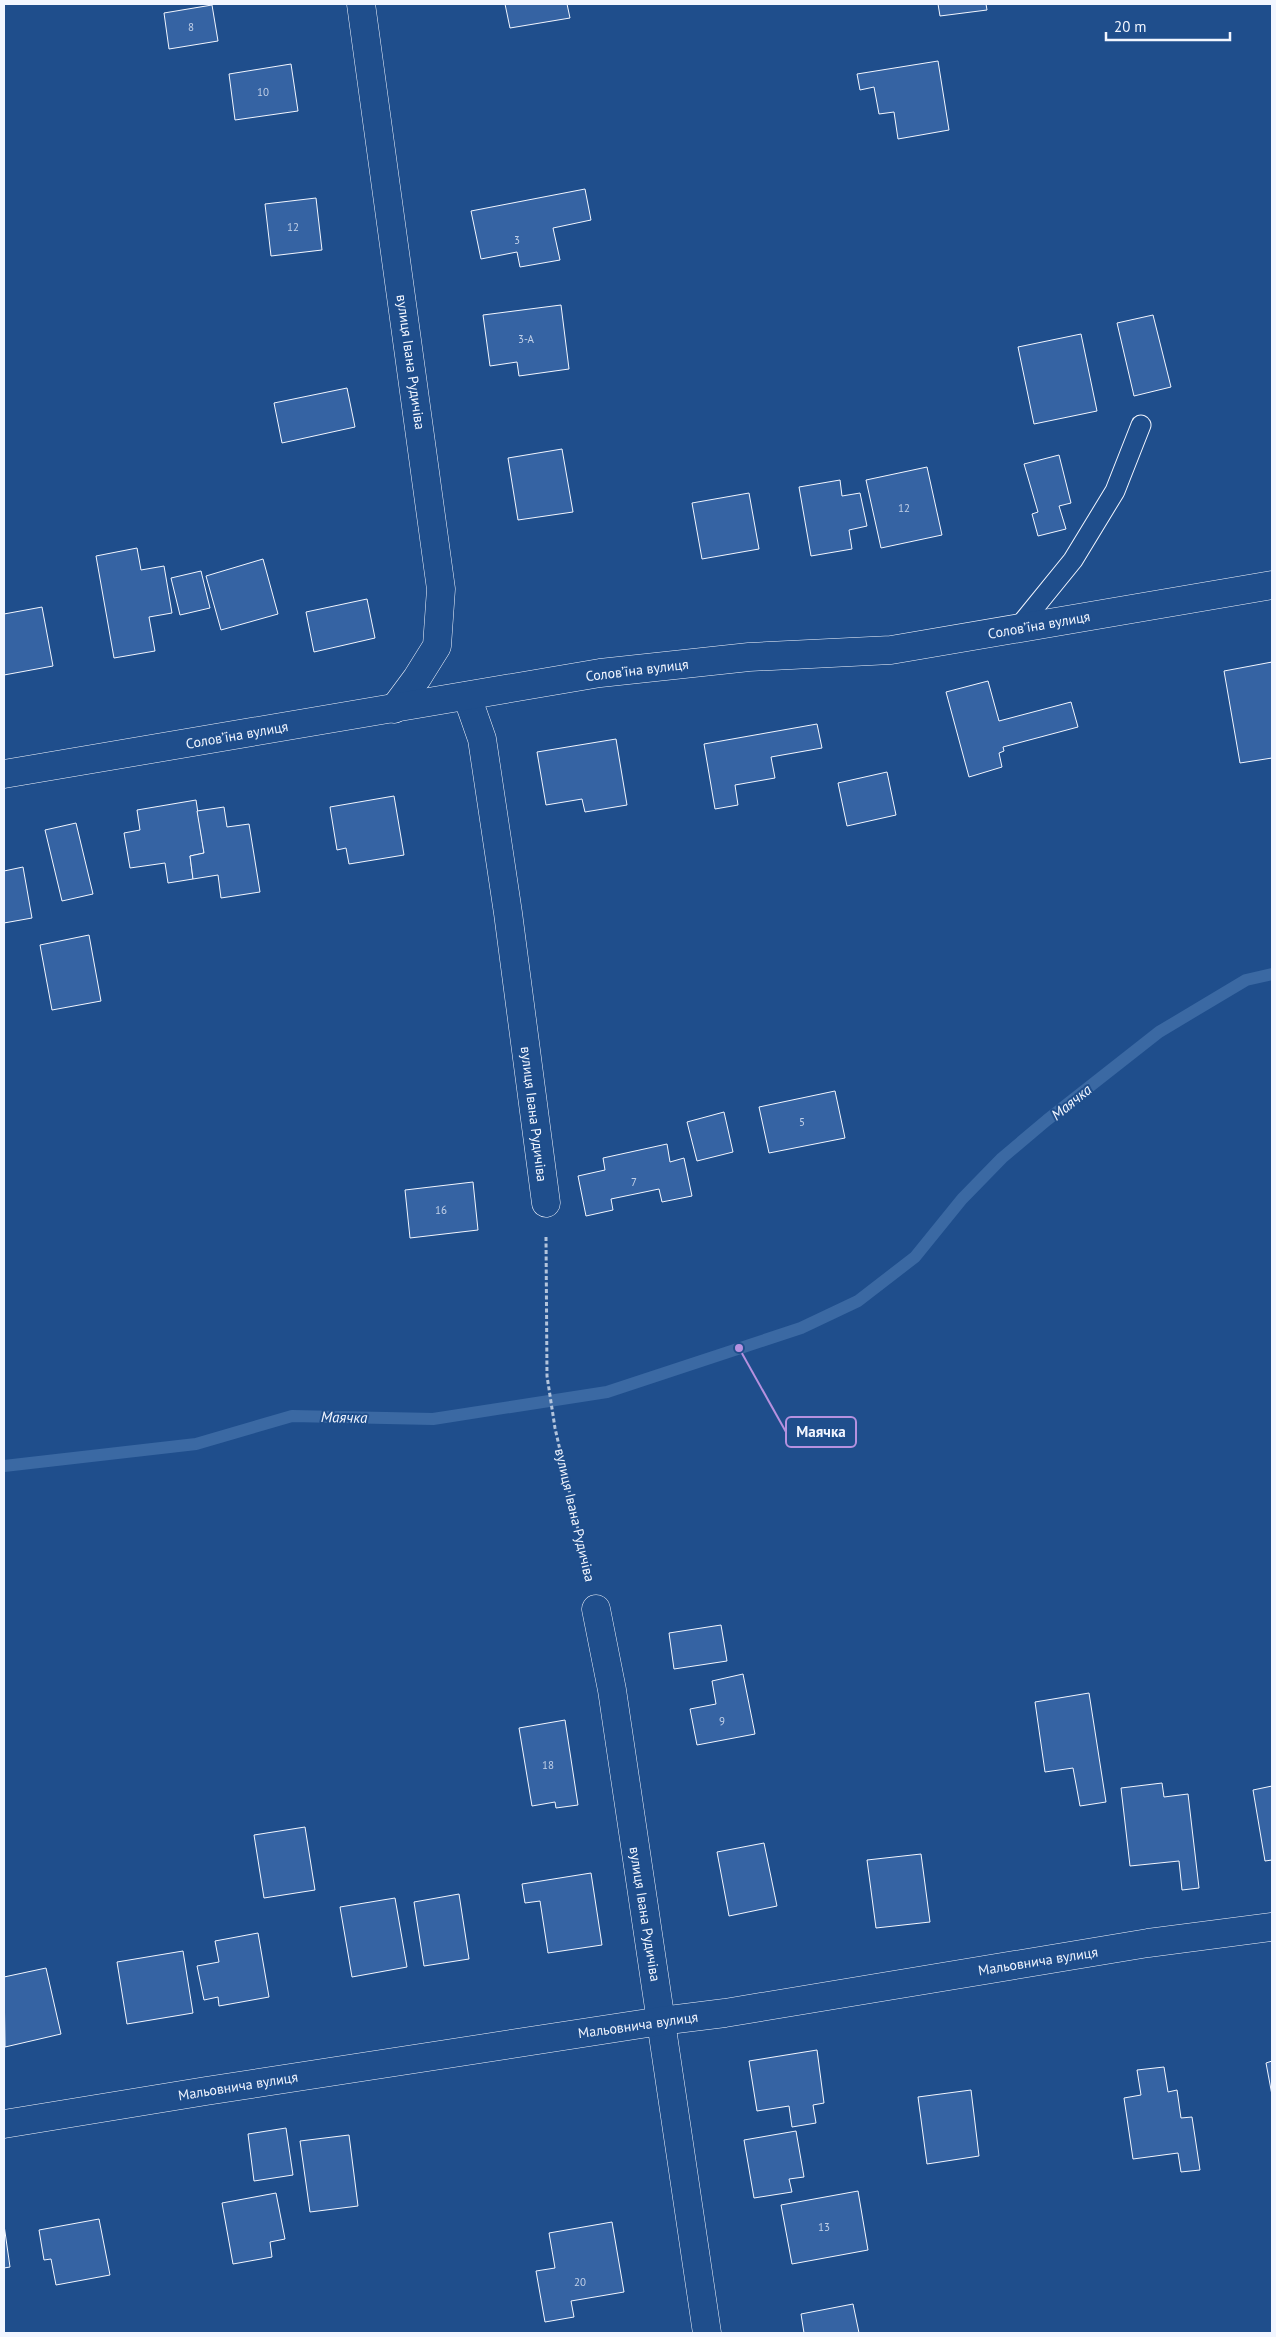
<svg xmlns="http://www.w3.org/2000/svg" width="1276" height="2337" font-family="'PT Sans',sans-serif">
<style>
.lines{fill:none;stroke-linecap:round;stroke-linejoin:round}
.stream{stroke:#3b69a3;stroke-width:12}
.building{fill:#3563a3;stroke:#f2f6ff}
.service-casing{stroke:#f2f6ff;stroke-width:21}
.minor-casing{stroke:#f2f6ff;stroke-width:29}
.path{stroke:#b3c4dc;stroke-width:3;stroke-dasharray:4 2.5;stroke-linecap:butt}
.service{stroke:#1f4e8c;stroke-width:19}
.minor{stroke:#1f4e8c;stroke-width:28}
.labels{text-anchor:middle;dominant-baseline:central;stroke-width:4;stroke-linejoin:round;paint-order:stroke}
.number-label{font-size:11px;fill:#c3d1e8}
.street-label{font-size:14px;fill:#f2f6ff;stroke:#1f4e8c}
.water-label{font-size:15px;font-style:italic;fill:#f2f6ff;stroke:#1f4e8c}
.leader{fill:none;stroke:#b691df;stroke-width:2}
.callout-dot{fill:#b691df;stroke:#1f4e8c;stroke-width:2}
.callout{fill:#1f4e8c;stroke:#b691df;stroke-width:2}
.callout-label{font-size:15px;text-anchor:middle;font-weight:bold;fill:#f2f6ff}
</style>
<rect width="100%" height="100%" fill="#1f4e8c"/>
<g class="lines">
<path class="stream" d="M4,1466l192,-22 96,-28 141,3 174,-27 194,-64 57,-27 57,-44 47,-58 40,-41 45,-38 112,-88 87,-52 26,-6"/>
</g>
<g class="building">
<path d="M505,4h62l3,14 -60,10z"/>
<path d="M938,4h48l1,6 -47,6z"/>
<path d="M212,5l6,36 -49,8 -5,-36z"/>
<path d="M938,61l11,69 -51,9 -4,-27 -15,2 -5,-27 -14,3 -3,-16z"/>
<path d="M291,64l7,47 -63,9 -6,-46z"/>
<path d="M585,189l6,31 -38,8 7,32 -40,7 -3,-15 -36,7 -10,-48z"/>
<path d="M316,198l6,52 -51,6 -6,-52z"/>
<path d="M561,305l8,64 -50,7 -2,-14 -27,4 -7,-51z"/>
<path d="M1153,315l18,72 -37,9 -17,-73z"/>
<path d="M1081,334l16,77 -63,13 -16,-77z"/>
<path d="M347,388l8,39 -73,16 -8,-40z"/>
<path d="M562,449l11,63 -55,8 -10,-62z"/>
<path d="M1059,455l12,48 -12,3 7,23 -28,7 -6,-22 6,-2 -14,-48z"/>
<path d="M927,467l15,68 -61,13 -15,-68z"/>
<path d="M840,480l2,16 18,-3 7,33 -18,4 3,19 -41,7 -12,-69z"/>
<path d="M749,493l10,56 -57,10 -10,-56z"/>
<path d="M137,548l4,22 23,-4 8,47 -23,4 6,34 -41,7 -18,-102z"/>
<path d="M263,559l15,55 -57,16 -15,-54z"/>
<path d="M201,571l9,37 -30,7 -9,-37z"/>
<path d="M367,599l8,39 -61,14 -8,-40z"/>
<path d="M42,607l11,59 -49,9v-61z"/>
<path d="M1272,662v96l-32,5 -16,-92z"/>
<path d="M988,681l11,40 72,-19 7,25 -75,20 1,4 -5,2 3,14 -33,10 -23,-85z"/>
<path d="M817,724l5,24 -51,9 4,21 -40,7 3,20 -23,4 -11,-65z"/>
<path d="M616,739l11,66 -42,7 -3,-13 -36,6 -9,-53z"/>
<path d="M887,772l9,43 -49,11 -9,-43z"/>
<path d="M394,796l10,59 -55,9 -3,-16 -9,2 -7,-43z"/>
<path d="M196,800l8,53 -14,3 3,23 -25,4 -3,-20 -35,5 -6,-35 16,-3 -3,-20z"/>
<path d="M224,807l3,20 22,-3 11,68 -39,6 -3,-23 -25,4 -3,-23 14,-3 -7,-42z"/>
<path d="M76,823l17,71 -31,7 -17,-71z"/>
<path d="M23,867l9,51 -28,5v-52z"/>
<path d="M89,935l12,66 -49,9 -12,-65z"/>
<path d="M835,1091l10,47 -76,15 -10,-46z"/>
<path d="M724,1112l9,40 -36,9 -10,-39z"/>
<path d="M667,1144l3,18 14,-4 8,38 -30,6 -3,-13 -48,10 2,11 -27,6 -8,-40 27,-6 -2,-12z"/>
<path d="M473,1182l5,48 -68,8 -5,-48z"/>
<path d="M721,1625l6,36 -53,8 -5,-36z"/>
<path d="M743,1674l12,60 -58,11 -7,-36 26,-5 -4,-23z"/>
<path d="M1089,1693l17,109 -26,4 -7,-38 -28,4 -10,-70z"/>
<path d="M565,1720l13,85 -22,3 -1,-6 -23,4 -13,-78z"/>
<path d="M1162,1783l2,14 24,-3 11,94 -17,2 -3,-29 -49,5 -9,-78z"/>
<path d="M1272,1786v74l-7,1 -12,-71z"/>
<path d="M305,1827l10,63 -51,8 -10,-63z"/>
<path d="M764,1843l13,63 -48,10 -12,-64z"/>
<path d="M921,1854l9,68 -54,6 -9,-68z"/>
<path d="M591,1873l11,72 -54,8 -8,-52 -15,2 -3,-19z"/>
<path d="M459,1894l10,65 -45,7 -10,-64z"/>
<path d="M395,1898l12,69 -55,10 -12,-70z"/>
<path d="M258,1933l11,64 -50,9 -1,-9 -14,3 -7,-34 22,-4 -4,-21z"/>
<path d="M183,1951l10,62 -66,11 -10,-62z"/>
<path d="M46,1968l15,66 -56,13 -1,-70z"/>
<path d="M817,2050l7,53 -11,2 3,18 -24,4 -3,-21 -32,5 -8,-50z"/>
<path d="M1272,2061v34l-6,-32z"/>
<path d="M1164,2067l4,25 9,-2 4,28 11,-1 8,53 -19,2 -3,-19 -45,6 -9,-61 17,-3 -4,-25z"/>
<path d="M971,2090l8,66 -52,8 -9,-67z"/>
<path d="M286,2128l7,47 -39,6 -6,-47z"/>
<path d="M796,2131l8,46 -15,2 3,13 -38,6 -10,-58z"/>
<path d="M349,2135l9,71 -48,6 -10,-71z"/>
<path d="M858,2191l10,59 -76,14 -11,-59z"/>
<path d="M276,2193l9,46 -15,3 2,15 -39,7 -11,-61z"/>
<path d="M99,2219l11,56 -54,10 -5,-26 -7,1 -5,-30z"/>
<path d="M612,2222l12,70 -53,9 3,16 -29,5 -9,-51 19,-3 -6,-35z"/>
<path d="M4,2225l6,42 -6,1z"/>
<path d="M853,2304l6,29h-55l-3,-19z"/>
</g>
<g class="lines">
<g class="service-casing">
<path id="service" d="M1017,629l56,-69 42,-69 26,-66"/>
</g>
<g class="minor-casing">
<g id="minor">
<path d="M361,4l80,585 -4,57 -20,32 -23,31"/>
<path d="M467,696l15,43 26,174 38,290"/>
<path d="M4,774l596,-101 149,-16 142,-7 381,-65"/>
<path d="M596,1609l16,81 95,643"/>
<path d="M4,2124l202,-33 455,-70 64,-8 423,-70 124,-16"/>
</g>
</g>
<path class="path" d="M546,1237l1,139 8,52 33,146"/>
<use href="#service" class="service"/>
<use href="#minor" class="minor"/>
</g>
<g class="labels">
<g class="number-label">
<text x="191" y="27">8</text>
<text x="263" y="92">10</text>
<text x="293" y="227">12</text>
<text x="517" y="240">3</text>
<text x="526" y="339">3-А</text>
<text x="904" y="508">12</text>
<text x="802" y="1122">5</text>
<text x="634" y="1182">7</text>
<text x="441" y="1210">16</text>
<text x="722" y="1721">9</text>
<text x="548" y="1765">18</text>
<text x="824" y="2227">13</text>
<text x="580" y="2282">20</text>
</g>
<g class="street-label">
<text transform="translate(411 362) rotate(82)">вулиця Івана Рудичіва</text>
<text transform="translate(1039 625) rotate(-10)">Соловʼїна вулиця</text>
<text transform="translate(637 670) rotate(-7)">Соловʼїна вулиця</text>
<text transform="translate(237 735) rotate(-10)">Соловʼїна вулиця</text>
<text transform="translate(534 1114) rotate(83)">вулиця Івана Рудичіва</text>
<text transform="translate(575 1515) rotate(77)">вулиця Івана Рудичіва</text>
<text transform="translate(645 1914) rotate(81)">вулиця Івана Рудичіва</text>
<text transform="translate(1038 1961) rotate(-9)">Мальовнича вулиця</text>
<text transform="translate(638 2025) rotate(-8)">Мальовнича вулиця</text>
<text transform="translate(238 2086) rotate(-9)">Мальовнича вулиця</text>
</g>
<g class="water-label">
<text transform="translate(1071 1102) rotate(-39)">Маячка</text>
<text transform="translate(344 1417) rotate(1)">Маячка</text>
</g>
</g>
<path class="leader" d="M739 1348L786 1432"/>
<circle class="callout-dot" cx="739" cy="1348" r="5"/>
<rect class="callout" x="786" y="1417" width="70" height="30" rx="5"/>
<g class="callout-label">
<text x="821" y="1437">Маячка</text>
</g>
<rect width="1276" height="2337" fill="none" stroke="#f2f6ff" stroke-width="10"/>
<path d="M1106 32v8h124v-8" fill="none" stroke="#f2f6ff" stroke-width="2.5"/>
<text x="1114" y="32" font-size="15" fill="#f2f6ff" stroke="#1f4e8c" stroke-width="4" paint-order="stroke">20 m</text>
</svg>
